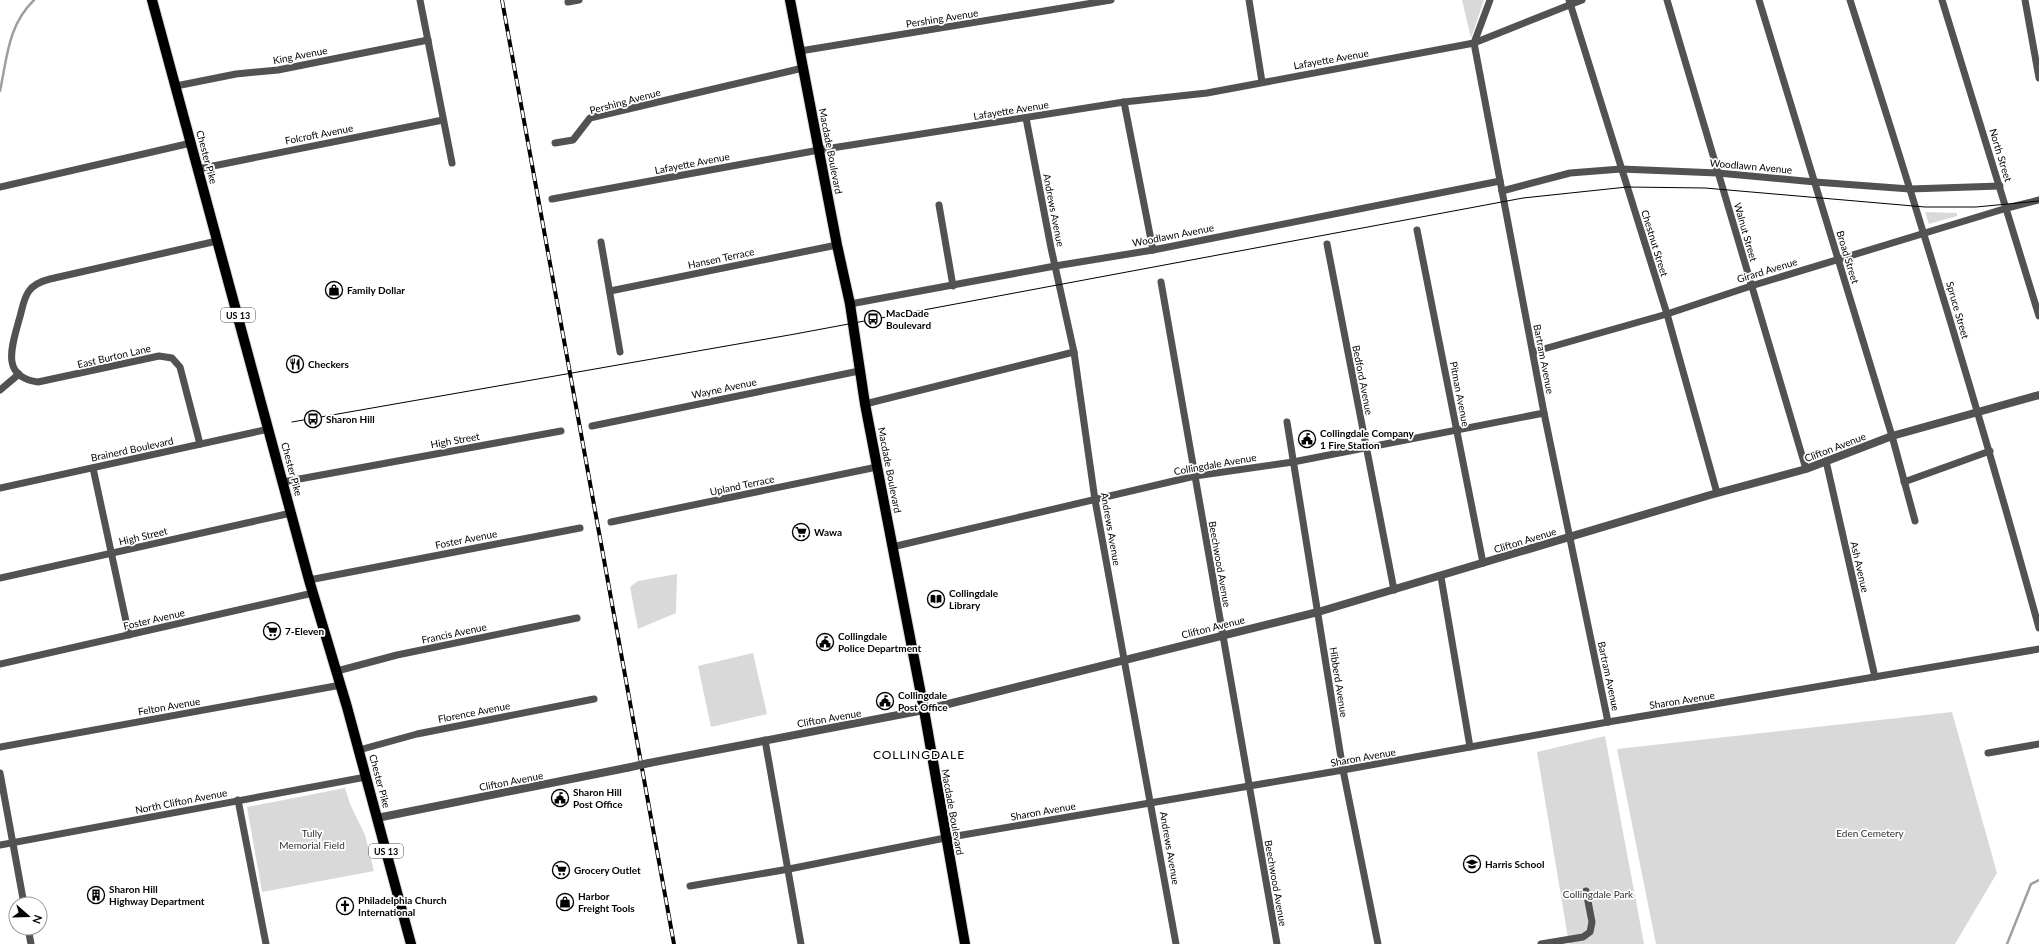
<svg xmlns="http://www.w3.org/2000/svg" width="2039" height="944" font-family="Lato,sans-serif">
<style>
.green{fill:#d9d9d9}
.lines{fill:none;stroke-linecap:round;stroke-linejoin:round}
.stream{stroke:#a0a0a0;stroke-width:2.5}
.primary-casing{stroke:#dbdbdb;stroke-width:12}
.minor{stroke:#525252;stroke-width:7}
.tertiary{stroke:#525252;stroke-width:8}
.primary{stroke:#000;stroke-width:10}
.tram{stroke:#000;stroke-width:1}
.rail-casing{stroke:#000;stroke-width:4}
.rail{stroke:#fff;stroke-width:2.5;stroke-dasharray:8;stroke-linecap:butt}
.tertiary-bridge{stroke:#525252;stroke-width:8}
.labels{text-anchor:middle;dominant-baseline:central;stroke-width:3.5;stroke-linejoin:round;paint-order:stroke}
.shield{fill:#fff;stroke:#4c4c4c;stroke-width:1}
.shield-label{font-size:9px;font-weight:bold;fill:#000}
.street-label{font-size:10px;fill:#000;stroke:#fff}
.poi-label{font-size:10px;font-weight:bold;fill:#000;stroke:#fff;text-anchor:start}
.park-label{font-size:10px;fill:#303030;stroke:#fff}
.quarter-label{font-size:12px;letter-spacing:1px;fill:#000;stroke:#fff}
</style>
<rect width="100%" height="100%" fill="#fff"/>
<g class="green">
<path d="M1462,0h22l-13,38z"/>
<path d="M1925,212l32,1v3l-28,8z"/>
<path d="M677,574l-1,39 -38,16 -8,-42 8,-6z"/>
<path d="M753,653l14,61 -56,13 -13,-61z"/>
<path d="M1952,712l45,161 -42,71h-299l-39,-195z"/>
<path d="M1605,736l39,208h-75l-32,-192z"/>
<path d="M345,788l5,16 15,31 9,36 -112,21 -15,-85z"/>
</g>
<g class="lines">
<g class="stream">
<path d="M0,91c7,-33 8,-66 34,-91"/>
<path d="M2007,944l24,-60 8,-4"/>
</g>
<g class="primary-casing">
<g id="primary">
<path d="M152,0l157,580 38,127 64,237"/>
<path d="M790,0l47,245 13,59 15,100 59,306 41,234"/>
</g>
</g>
<g class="minor">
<path d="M420,0l32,163"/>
<path d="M1249,0l13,82"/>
<path d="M1490,0l-16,43 70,370 64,309"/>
<path d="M1569,0l98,314 50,179"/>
<path d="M1667,0l139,469"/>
<path d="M1759,0l133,436 23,85"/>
<path d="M1850,0c67,208 131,417 189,628"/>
<path d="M1942,0l97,316"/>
<path d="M2025,0l14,78"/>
<path d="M568,2l11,-2"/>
<path d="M800,51l311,-51"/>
<path d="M176,86l60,-12 42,-4 150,-30"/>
<path d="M1124,102l29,148"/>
<path d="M1026,118l25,130 23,104 21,148 81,444"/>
<path d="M555,143l18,-3 17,-22 213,-50"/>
<path d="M198,169l245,-49"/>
<path d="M0,187l191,-44"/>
<path d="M1502,191l68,-18 51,-4 97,4 97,9 95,7 90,-3"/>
<path d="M552,199l267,-49 305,-48 83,-9 267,-50 108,-43"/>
<path d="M939,205l14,81"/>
<path d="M1417,230l66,333"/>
<path d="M601,242l19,110"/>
<path d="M1327,244l67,346"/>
<path d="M1161,282l116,662"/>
<path d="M610,291l227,-46"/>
<path d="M850,304l205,-38 98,-16 347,-69"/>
<path d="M1533,352l134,-38 84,-28 256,-78 32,-8"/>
<path d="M0,390l19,-16"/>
<path d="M865,404l209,-52"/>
<path d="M1287,422l56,348 35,174"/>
<path d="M592,426l267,-55"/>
<path d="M200,444l-20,-77 -8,-9 -13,-2 -121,26c-38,-5 -26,-36 -19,-62 3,-9 4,-21 10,-29 5,-7 13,-10 21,-12l167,-38"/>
<path d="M1826,461l49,216"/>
<path d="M93,468l36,167"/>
<path d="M283,482l278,-51"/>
<path d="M1904,482l86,-31"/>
<path d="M0,488l269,-59"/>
<path d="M611,522l266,-55"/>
<path d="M892,547l303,-71 98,-14 251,-49"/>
<path d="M1441,577l29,170"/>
<path d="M0,578l291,-65"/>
<path d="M309,580l271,-52"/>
<path d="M0,664l313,-71"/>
<path d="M337,671l60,-16 180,-37"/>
<path d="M765,740l36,204"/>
<path d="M0,747l341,-62"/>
<path d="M359,750l58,-16 177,-35"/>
<path d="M1988,753l51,-9"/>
<path d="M0,773l24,131"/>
<path d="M238,800l28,144"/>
<path d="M0,845l366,-68"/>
<path d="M690,886l99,-17 156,-31 398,-68 265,-48 431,-73"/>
<path d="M28,928l3,16"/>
<path d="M1541,944l42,-7 7,-5 2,-10 -6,-31"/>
</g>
<g class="tertiary">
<path d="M649,763l275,-53 394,-98 392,-117 96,-26 86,-33 147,-41"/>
<path d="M377,818l249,-50"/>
</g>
<use href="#primary" class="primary"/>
<path class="tram" d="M292,422l503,-88 728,-136 104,-11 78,1 220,19h51l63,-6"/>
<g class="rail-casing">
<path id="rail" d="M502,0l172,944"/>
</g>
<use href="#rail" class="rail"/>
<path class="tertiary-bridge" d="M626,768l23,-5"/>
</g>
<defs>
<g id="shop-ring" transform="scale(0.9)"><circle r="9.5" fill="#fff" stroke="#000" stroke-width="1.5"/><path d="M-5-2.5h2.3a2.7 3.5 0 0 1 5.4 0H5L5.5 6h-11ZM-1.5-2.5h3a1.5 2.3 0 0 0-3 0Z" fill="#000"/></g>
<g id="bus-ring" transform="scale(0.9)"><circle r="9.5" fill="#fff" stroke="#000" stroke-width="1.5"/><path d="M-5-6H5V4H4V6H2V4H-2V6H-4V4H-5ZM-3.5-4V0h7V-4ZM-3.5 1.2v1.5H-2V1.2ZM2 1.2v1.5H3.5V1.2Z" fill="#000"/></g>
<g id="restaurant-ring" transform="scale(0.9)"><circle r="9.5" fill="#fff" stroke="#000" stroke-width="1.5"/><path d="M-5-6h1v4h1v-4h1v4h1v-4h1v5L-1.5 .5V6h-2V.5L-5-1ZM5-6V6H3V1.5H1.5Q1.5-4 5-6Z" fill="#000"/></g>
<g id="civic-ring" transform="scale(0.9)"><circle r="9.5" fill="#fff" stroke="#000" stroke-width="1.5"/><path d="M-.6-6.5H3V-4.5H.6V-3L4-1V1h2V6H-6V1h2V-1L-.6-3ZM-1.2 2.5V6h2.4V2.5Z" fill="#000"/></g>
<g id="supermarket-ring" transform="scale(0.9)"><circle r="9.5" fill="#fff" stroke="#000" stroke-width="1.5"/><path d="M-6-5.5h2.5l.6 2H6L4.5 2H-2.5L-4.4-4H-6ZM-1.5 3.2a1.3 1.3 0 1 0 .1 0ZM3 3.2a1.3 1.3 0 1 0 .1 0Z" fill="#000"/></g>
<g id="library-ring" transform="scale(0.9)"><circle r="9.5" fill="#fff" stroke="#000" stroke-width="1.5"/><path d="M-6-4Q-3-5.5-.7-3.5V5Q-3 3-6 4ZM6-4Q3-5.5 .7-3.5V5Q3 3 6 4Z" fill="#000"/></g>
<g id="school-ring" transform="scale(0.9)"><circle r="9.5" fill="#fff" stroke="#000" stroke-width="1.5"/><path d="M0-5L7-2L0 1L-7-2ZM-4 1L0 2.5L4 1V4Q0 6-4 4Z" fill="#000"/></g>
<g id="building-ring" transform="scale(0.9)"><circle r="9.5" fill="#fff" stroke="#000" stroke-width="1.5"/><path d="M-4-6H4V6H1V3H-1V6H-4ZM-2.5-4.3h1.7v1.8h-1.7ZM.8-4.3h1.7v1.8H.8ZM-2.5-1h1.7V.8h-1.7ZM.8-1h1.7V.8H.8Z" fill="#000"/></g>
<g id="church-ring" transform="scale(0.9)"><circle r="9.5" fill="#fff" stroke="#000" stroke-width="1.5"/><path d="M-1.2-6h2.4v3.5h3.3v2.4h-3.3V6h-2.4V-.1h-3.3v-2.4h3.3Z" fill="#000"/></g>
</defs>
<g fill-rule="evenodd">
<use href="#shop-ring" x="334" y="290"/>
<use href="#bus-ring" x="873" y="319"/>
<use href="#restaurant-ring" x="295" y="364"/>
<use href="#bus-ring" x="313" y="419"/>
<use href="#civic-ring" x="1307" y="439"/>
<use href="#supermarket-ring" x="801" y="532"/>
<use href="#library-ring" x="936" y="599"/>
<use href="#supermarket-ring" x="272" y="631"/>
<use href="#civic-ring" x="825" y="642"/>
<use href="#civic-ring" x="885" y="701"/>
<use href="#civic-ring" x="560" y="798"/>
<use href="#school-ring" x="1472" y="864"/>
<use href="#supermarket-ring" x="561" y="870"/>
<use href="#building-ring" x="96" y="895"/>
<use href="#shop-ring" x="565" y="902"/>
<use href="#church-ring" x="345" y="906"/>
</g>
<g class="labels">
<g class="shield">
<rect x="221" y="308" width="34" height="14" rx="3"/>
<rect x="369" y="844" width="34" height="14" rx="3"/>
</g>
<g class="shield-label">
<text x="238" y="315">US 13</text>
<text x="386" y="851">US 13</text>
</g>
<g class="street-label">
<text transform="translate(942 18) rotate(-9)">Pershing Avenue</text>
<text transform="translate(300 55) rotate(-11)">King Avenue</text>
<text transform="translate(1331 59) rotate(-10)">Lafayette Avenue</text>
<text transform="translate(625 101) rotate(-15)">Pershing Avenue</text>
<text transform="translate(1011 110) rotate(-9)">Lafayette Avenue</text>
<text transform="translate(319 134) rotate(-11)">Folcroft Avenue</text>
<text transform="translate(831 151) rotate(79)">Macdade Boulevard</text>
<text transform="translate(2001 155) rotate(73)">North Street</text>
<text transform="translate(207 157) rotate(75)">Chester Pike</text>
<text transform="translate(692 163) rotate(-11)">Lafayette Avenue</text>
<text transform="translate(1751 166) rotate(5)">Woodlawn Avenue</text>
<text transform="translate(1054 210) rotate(79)">Andrews Avenue</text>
<text transform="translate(1746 232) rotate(74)">Walnut Street</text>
<text transform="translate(1173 235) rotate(-11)">Woodlawn Avenue</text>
<text transform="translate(1655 243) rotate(73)">Chestnut Street</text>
<text transform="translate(1848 257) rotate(73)">Broad Street</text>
<text transform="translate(721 258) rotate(-12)">Hansen Terrace</text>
<text transform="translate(1767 270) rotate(-17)">Girard Avenue</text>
<text transform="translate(1958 310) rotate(74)">Spruce Street</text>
<text transform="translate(114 356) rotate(-13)">East Burton Lane</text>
<text transform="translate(1544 359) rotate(79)">Bartram Avenue</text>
<text transform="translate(1363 380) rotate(79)">Bedford Avenue</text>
<text transform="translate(724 388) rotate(-12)">Wayne Avenue</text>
<text transform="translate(1460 394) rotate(79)">Pitman Avenue</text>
<text transform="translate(455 440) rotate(-10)">High Street</text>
<text transform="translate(1835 447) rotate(-21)">Clifton Avenue</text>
<text transform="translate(132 449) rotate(-12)">Brainerd Boulevard</text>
<text transform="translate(1215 464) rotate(-10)">Collingdale Avenue</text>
<text transform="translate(292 469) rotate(75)">Chester Pike</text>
<text transform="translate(890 470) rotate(79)">Macdade Boulevard</text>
<text transform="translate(742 485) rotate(-12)">Upland Terrace</text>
<text transform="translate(1111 529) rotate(80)">Andrews Avenue</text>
<text transform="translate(143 536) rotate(-13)">High Street</text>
<text transform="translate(466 539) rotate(-11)">Foster Avenue</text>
<text transform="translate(1525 540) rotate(-17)">Clifton Avenue</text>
<text transform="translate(1220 564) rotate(80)">Beechwood Avenue</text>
<text transform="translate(1860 567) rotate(77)">Ash Avenue</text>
<text transform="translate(154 619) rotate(-13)">Foster Avenue</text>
<text transform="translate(1213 627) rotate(-14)">Clifton Avenue</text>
<text transform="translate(454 633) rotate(-12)">Francis Avenue</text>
<text transform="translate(1609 676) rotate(78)">Bartram Avenue</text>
<text transform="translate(1339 682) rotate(81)">Hibberd Avenue</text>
<text transform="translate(1682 700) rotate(-9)">Sharon Avenue</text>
<text transform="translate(169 706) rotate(-10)">Felton Avenue</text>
<text transform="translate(474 712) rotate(-11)">Florence Avenue</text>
<text transform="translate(829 718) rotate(-10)">Clifton Avenue</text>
<text transform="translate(1363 757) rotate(-10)">Sharon Avenue</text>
<text transform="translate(380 781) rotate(75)">Chester Pike</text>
<text transform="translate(511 781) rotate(-11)">Clifton Avenue</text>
<text transform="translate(181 801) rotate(-11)">North Clifton Avenue</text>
<text transform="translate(1043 811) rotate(-10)">Sharon Avenue</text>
<text transform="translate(953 812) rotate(80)">Macdade Boulevard</text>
<text transform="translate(1170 848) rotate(80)">Andrews Avenue</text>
<text transform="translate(1276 883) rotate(80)">Beechwood Avenue</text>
</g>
<g class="poi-label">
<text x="347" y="290">Family Dollar</text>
<text x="886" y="313">MacDade<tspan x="886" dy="12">Boulevard</tspan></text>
<text x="308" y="364">Checkers</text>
<text x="326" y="419">Sharon Hill</text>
<text x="1320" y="433">Collingdale Company<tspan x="1320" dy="12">1 Fire Station</tspan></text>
<text x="814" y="532">Wawa</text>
<text x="949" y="593">Collingdale<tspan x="949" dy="12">Library</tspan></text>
<text x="285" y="631">7-Eleven</text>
<text x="838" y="636">Collingdale<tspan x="838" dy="12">Police Department</tspan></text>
<text x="898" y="695">Collingdale<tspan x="898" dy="12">Post Office</tspan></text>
<text x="573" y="792">Sharon Hill<tspan x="573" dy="12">Post Office</tspan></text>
<text x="1485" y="864">Harris School</text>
<text x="574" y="870">Grocery Outlet</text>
<text x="109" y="889">Sharon Hill<tspan x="109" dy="12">Highway Department</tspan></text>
<text x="578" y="896">Harbor<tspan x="578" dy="12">Freight Tools</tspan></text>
<text x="358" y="900">Philadelphia Church<tspan x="358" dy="12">International</tspan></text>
</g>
<g class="park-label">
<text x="312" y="833">Tully<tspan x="312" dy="12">Memorial Field</tspan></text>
<text x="1870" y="833">Eden Cemetery</text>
<text x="1598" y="894">Collingdale Park</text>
</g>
<g class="quarter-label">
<text x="919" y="754">COLLINGDALE</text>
</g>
</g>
<g transform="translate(28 916) rotate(110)"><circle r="19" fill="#ffffff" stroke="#999999"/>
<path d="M0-3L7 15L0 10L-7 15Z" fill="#000000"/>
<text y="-6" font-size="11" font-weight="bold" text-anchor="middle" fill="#000000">N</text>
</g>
</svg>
